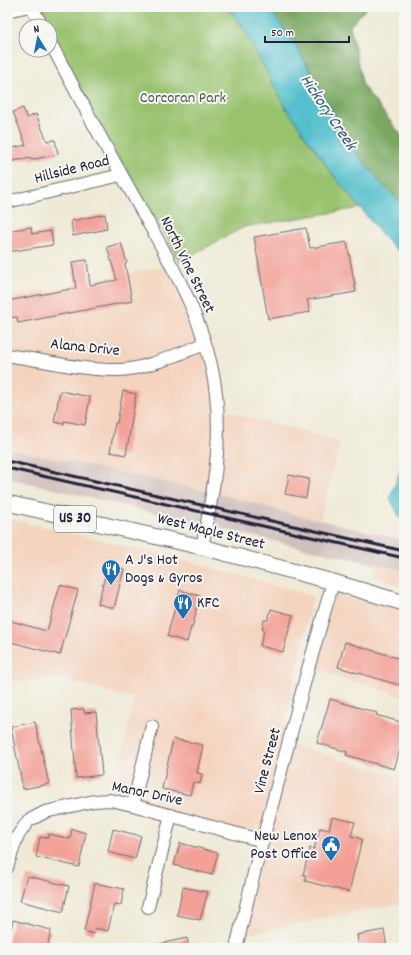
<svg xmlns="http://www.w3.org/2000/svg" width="411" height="955" font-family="Dekko,sans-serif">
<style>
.built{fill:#f4d4bf}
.industrial{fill:#d0c0bb}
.green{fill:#99c26e;stroke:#5e7254}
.forest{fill:#7aa861;stroke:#4e654e}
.water{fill:#53c0cc;stroke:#3a7184}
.building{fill:#f3a096}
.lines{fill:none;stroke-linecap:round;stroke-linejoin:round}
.minor-casing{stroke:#6a6871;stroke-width:14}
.major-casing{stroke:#6a6871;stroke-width:17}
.minor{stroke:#fff;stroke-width:12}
.major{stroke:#fff;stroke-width:15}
.rail{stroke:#22223b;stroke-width:3}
.labels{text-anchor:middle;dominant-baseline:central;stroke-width:4;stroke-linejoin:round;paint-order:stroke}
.shield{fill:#f6f6f2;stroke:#626272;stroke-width:1}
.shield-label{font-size:15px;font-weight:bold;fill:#22223b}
.park-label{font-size:16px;fill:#4c5a4d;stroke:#f6f6f2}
.street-label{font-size:16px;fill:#22223b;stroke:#f6f6f2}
.poi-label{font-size:16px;fill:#22223b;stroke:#f6f6f2;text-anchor:start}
.water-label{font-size:17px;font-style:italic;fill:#33596e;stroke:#f6f6f2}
</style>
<rect width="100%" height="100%" fill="#f6f6f2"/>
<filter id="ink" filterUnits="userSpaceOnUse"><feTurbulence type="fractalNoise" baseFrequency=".025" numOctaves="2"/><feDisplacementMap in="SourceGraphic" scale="8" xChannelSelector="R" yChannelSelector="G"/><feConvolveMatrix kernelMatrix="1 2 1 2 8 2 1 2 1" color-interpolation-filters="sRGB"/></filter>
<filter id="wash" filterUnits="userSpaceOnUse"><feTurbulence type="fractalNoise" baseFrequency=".012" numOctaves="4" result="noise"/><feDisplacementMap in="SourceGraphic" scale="16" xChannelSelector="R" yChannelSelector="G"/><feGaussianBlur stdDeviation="0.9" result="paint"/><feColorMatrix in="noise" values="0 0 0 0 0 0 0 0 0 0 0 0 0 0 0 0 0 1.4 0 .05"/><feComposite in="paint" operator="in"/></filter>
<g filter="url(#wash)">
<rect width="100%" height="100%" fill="#efead6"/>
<g class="built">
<path d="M168,266l35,82 11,48 -5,96 -202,-44v-151z"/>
<path d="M221,410l119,31 -20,79 -104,-27z"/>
<path d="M7,518l173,41 133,37 -54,247 -148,-38 23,-106 -76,-21 -51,5z"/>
<path d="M377,564l27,6v17l-31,-11z"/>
<path d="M335,586l69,20v91l-93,-29z"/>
<path d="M291,744l113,35v124l-163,32z"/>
</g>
<path class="industrial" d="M7,448l209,45 82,22 106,25v30l-97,-21 -300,-71z"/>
<path class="green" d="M40,7h187l14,17 46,86c9,9 14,21 21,30 4,5 8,7 9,14l5,3 4,9 34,42 -116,19 -65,35 -15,-30 -29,-44 -66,-120z"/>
<path class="forest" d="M266,7h101l-17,19 13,60 41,53v67l-26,-26 -4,-7 -7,-6 -16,-23 -56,-100z"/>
<g class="water">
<path d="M227,7h39l8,8 21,29 56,100 16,23 7,6 4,7 26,26v50l-16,-14 -62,-76 -4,-9 -5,-3c-1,-7 -5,-8 -9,-14 -7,-9 -12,-21 -21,-30l-46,-86z"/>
<path d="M404,466v55l-4,-3 -10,-20 10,-27z"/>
</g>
<g id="blocks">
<g class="building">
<path d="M23,108l4,10 9,-4 11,27 8,-1 3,14 -27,6v-2l-24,4v-13l19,-4 -13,-33z"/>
<path d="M105,214l2,15 -34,7 -2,-15z"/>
<path d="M31,227l1,7 19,-3 2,14 -46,7v-21z"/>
<path d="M306,228l4,20 37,-6 9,50 -49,8 3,12 -42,7 -14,-82z"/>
<path d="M121,243l6,20 -2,1 7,37 -114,22 -1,-6 -10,1v-17l69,-13 -4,-26 15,-2 3,25 27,-5 -10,-33z"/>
<path d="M60,391l30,6 -5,28 -21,-4v3l-10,-2z"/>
<path d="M123,391l13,3 -10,61 -16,-3 5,-29h2z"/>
<path d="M289,475l20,4 -3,19 -21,-4z"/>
<path d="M108,564l16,5 -10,39 -16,-4z"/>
<path d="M60,585l18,5 -18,65 -53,-14v-21l40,11z"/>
<path d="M180,590l20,6 -5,17h1l-4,15 -1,-1 -4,15 -20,-6z"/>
<path d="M271,609l22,6 -10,37 -23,-6 4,-16 -2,-1 2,-9h4z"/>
<path d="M345,642l59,18v6l-5,19 -61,-18z"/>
<path d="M330,699l47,14 -1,2 28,8v14l-10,32 -48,-14 1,-3 -30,-9z"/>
<path d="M84,709v4l12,-1 6,63 -26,3 -5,-68z"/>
<path d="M35,722l14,62 -26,5 -12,-62z"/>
<path d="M173,739l30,6 -6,28 5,1 -2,10 -7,-2 -3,13 -28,-6z"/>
<path d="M332,817l23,5 -4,14 11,3 -13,53 -44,-11 1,-6h-3l7,-27 4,1 6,-21 9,2z"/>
<path d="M72,829l14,4 -7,34 -43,-10 4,-20 8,1 1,-4 21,5z"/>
<path d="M113,829l28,7 -6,23 -27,-7z"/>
<path d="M180,843l38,10 -6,22 -38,-10z"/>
<path d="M27,876l42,10 -6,26 -43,-11z"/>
<path d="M95,883l29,6 -3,16 -7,-1 -6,27 -13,-3 -1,6 -10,-3z"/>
<path d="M183,887l25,5 -8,28 -23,-5z"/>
<path d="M13,920l38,10 -4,18h-29l-11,-3z"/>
<path d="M384,930l3,18h-28l-2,-13z"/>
<path d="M187,938l2,10h-29l-1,-4z"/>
</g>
</g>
</g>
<g filter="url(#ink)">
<use href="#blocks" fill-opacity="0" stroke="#6a6871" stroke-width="1"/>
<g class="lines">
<g class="minor-casing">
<g id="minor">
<path d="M32,7l10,19"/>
<path d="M7,11l18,-4"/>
<path d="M50,42c27,52 55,104 84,155 34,62 74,125 82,197 6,54 -3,100 -14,153"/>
<path d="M7,202l114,-27"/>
<path d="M7,355c35,5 78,16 113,15 26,-1 60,-17 85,-26"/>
<path d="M133,805l19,-79"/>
<path d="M7,867l10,-30 11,-16 17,-9 49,-11 16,-1 23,5 130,36"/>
<path d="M148,907l23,-92"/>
<path d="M236,948l18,-75 54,-204 25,-87"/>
</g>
</g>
<g class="major-casing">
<path id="major" d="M7,503l195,44 131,35 71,21"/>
</g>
<use href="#minor" class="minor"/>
<use href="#major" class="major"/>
<g class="rail">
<path d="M7,461l397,90"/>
<path d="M7,468l397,90"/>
</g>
</g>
</g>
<defs>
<g id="restaurant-pin" transform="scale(1)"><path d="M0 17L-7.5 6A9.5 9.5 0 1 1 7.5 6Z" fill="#1f6fb2" stroke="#f6f6f2"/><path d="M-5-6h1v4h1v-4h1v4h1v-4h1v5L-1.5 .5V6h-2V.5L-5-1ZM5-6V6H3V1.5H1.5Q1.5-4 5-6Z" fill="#fff"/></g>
<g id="civic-pin" transform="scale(1)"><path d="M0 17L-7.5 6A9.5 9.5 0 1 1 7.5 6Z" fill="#1f6fb2" stroke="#f6f6f2"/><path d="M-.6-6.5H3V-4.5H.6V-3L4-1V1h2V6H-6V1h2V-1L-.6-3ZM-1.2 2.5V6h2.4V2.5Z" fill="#fff"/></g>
</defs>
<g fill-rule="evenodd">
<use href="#restaurant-pin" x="111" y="569"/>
<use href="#restaurant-pin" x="183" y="603"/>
<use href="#civic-pin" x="331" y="845"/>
</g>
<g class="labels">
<rect class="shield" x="54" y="506" width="42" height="26" rx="3"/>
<g class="shield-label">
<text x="75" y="519">US 30</text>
</g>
<g class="park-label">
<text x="183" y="98">Corcoran Park</text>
</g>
<g class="street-label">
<text transform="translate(72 170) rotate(-14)">Hillside Road</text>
<text transform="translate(187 265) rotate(64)">North Vine Street</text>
<text transform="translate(85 348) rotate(6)">Alana Drive</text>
<text transform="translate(211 532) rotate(14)">West Maple Street</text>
<text transform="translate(268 761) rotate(-75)">Vine Street</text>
<text transform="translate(147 794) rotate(12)">Manor Drive</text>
</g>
<g class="poi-label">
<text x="125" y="560">A J's Hot<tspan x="125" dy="18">Dogs &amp; Gyros</tspan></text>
<text x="197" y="603">KFC</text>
<text x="317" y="836" text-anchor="end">New Lenox<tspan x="317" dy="18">Post Office</tspan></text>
</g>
<g class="water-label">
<text transform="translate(327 113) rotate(56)">Hickory Creek</text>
</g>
</g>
<rect width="411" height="955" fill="none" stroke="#f6f6f2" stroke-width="24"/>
<g transform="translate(38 38) rotate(350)"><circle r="19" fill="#f6f6f2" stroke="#a1a1a9"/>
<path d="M0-3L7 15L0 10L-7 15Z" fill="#1f6fb2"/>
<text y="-6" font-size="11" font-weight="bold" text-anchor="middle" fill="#22223b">N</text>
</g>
<path d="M265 36v6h84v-6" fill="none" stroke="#22223b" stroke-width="2"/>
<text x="271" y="36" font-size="12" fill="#22223b" stroke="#f6f6f2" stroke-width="3" paint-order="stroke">50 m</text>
</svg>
